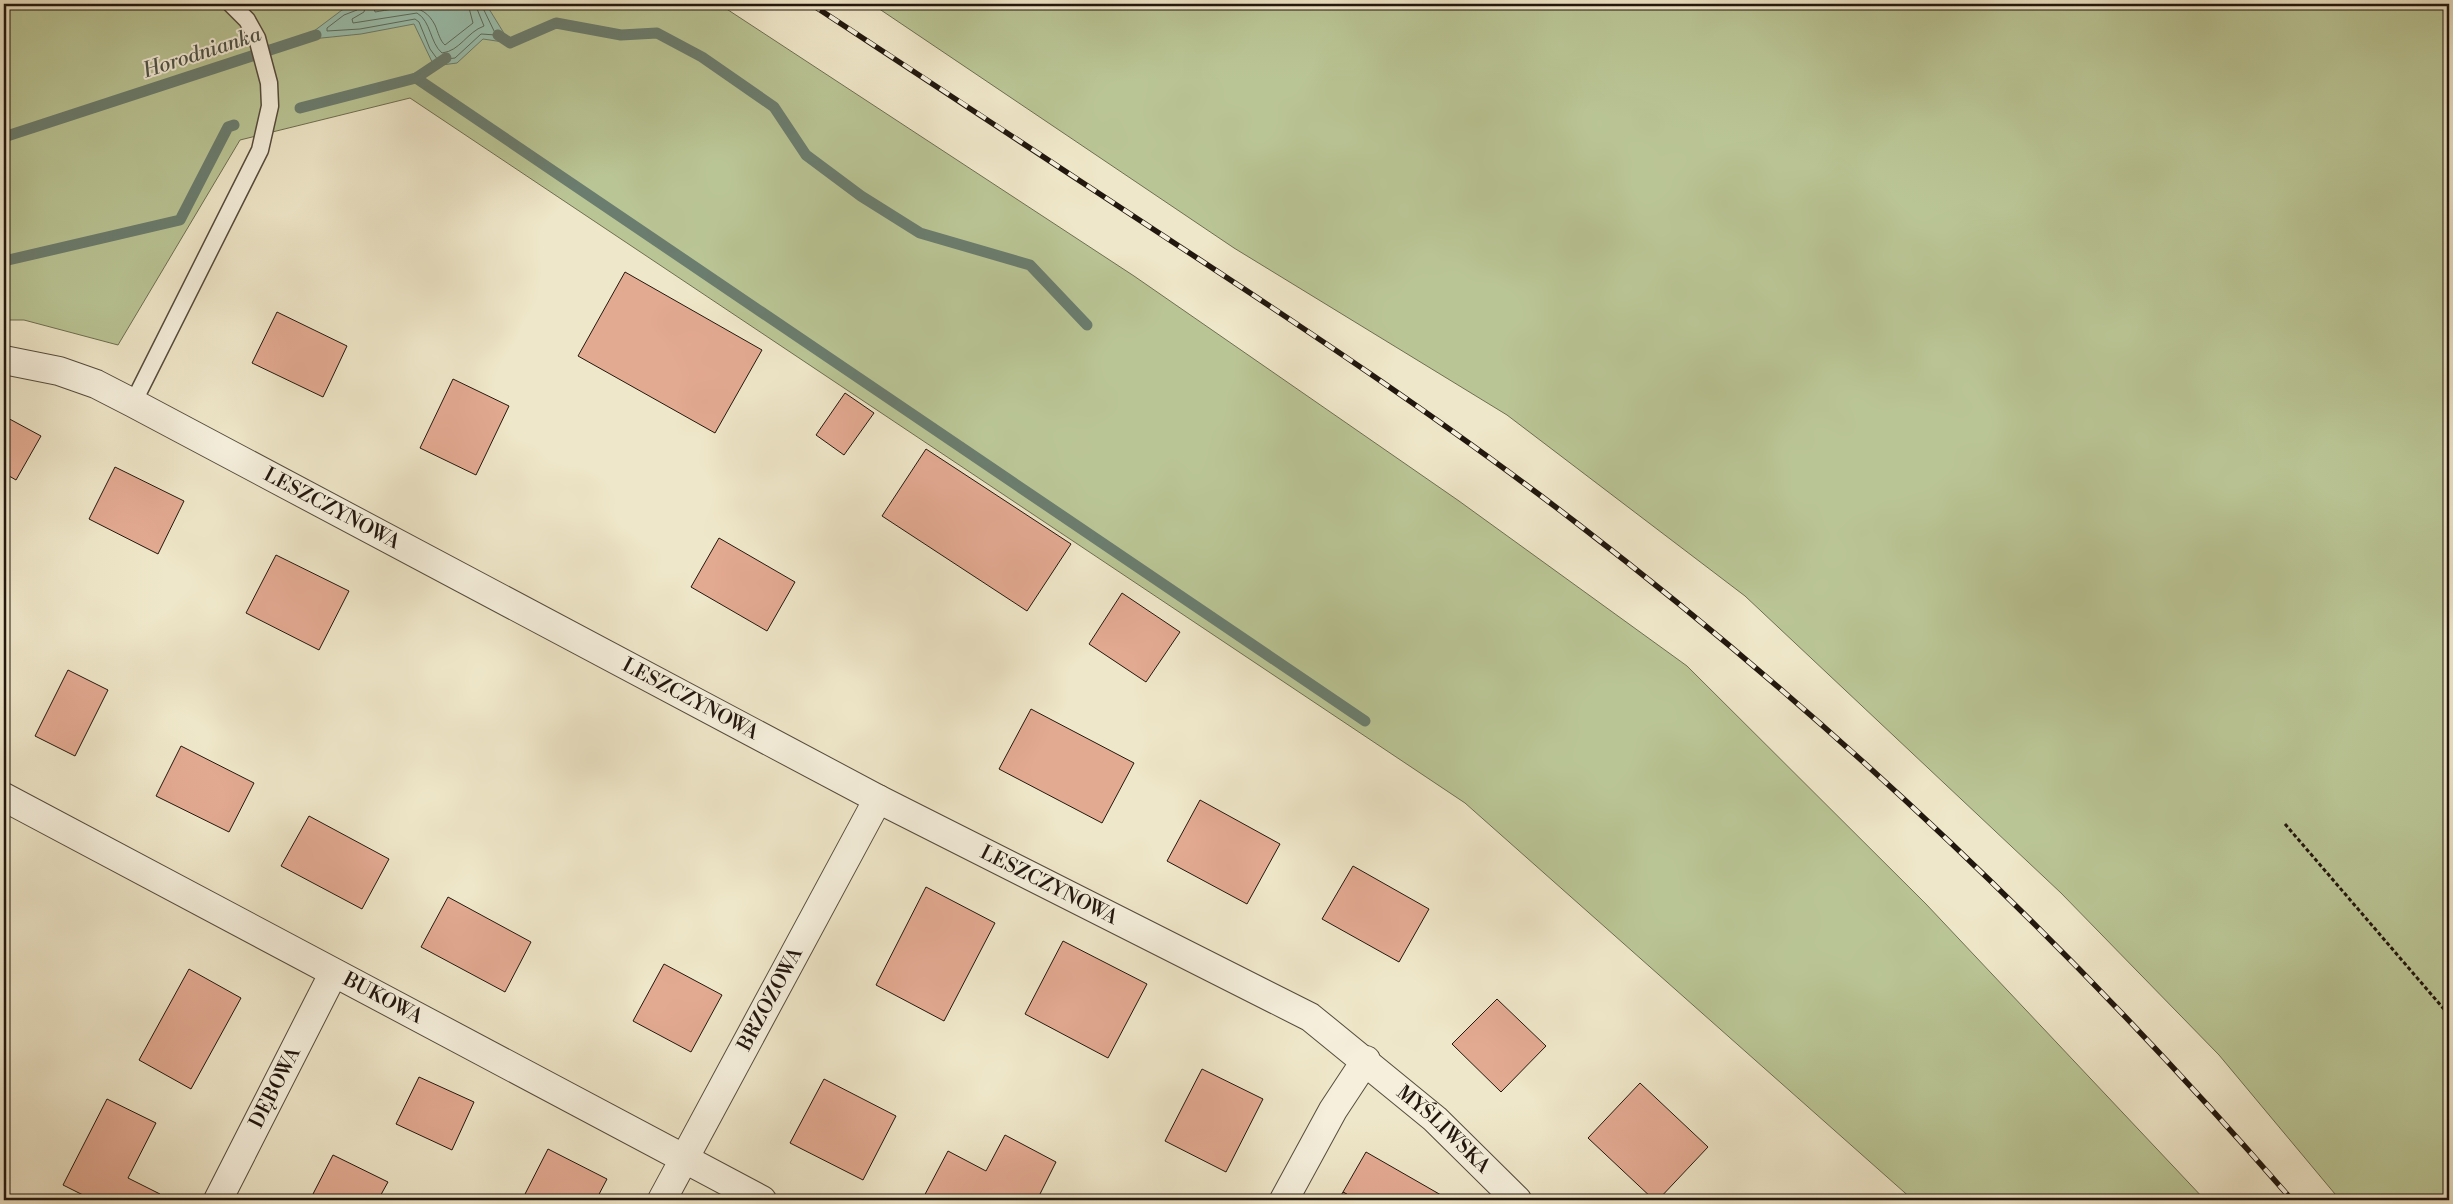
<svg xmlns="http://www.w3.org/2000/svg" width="2453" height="1204" font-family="'Libre Bodoni',serif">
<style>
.green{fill:#bac595;stroke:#6e6e52}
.water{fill:#9bc1b0;stroke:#6b7d6f}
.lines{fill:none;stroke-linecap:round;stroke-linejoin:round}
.shore{stroke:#5e6c5f;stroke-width:1}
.stream{stroke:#6b7d6f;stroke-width:11}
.building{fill:#e3aa92;stroke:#22170e}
.service-casing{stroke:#554b3d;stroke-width:19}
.minor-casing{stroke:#554b3d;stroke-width:30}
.path{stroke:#22170e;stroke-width:3;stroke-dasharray:4 2.5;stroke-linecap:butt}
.service{stroke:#f5efdc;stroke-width:16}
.minor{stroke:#f5efdc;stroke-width:28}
.rail-casing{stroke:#22170e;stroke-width:5.5}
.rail{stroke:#f5efdc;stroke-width:4;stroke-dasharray:11;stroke-linecap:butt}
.labels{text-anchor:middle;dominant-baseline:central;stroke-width:4;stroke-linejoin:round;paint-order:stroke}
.street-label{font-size:20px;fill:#22170e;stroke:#f5efdc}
.water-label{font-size:21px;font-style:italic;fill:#4c5247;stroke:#f5efdc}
</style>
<rect width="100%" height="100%" fill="#efe7c9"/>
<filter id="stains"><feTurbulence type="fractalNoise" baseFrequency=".004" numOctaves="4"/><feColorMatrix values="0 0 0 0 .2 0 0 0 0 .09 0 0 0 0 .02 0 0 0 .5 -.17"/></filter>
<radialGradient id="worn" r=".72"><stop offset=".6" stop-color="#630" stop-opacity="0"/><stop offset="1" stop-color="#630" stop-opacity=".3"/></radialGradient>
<g class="green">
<path d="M4,4h715l415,272 325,225 228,165 239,238 279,296h-292l-448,-397 -1055,-705 -170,42 -122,205 -94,-25h-20z"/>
<path d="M872,4h1577v1196h-109l-121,-145 -158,-162 -316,-297 -238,-181 -273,-167z"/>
</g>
<path class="water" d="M360,4h126l24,39 -27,-4 -26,24 -23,3 -20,-42 -53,10 -59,6 40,-30z"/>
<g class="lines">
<g class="shore">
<path d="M359,4l-2,6 -13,5 -17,13v3l33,-2 55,-10 4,3 11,27 8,11 17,-2 26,-24 15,1 -15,-31"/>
<path d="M366,4l-2,8 -12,7 1,4 64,-10c14,8 13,30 25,40 18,-2 25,-21 42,-27l-9,-22"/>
<path d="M373,4l2,8c26,-4 47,-12 60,13 3,7 5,16 10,20l28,-22 -5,-19"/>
</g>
<g class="stream">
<path d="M498,35l12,8 46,-20 65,12 36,-2 45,24 72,50 32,48 55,41 59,37 110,32 57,60"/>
<path d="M416,78l949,643"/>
<path d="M300,108l116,-30 30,-20"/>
<path d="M4,137l312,-102"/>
<path d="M4,261l176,-41 48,-93 6,-2"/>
</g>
</g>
<g class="building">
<path d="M625,272l137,78 -47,83 -137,-77z"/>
<path d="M277,312l70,34 -24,51 -71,-34z"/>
<path d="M453,379l56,27 -33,69 -56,-27z"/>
<path d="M845,393l29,20 -30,42 -28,-20z"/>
<path d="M4,416l37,20 -25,44 -12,-7z"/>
<path d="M926,449l145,95 -44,67 -145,-95z"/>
<path d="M115,467l69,34 -26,53 -69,-35z"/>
<path d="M719,538l76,44 -28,49 -76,-44z"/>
<path d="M276,555l73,36 -30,59 -73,-37z"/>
<path d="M1122,593l58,39 -34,50 -57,-38z"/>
<path d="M68,670l40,20 -33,66 -40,-20z"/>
<path d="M1031,709l103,54 -32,60 -103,-54z"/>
<path d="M181,746l73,37 -25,49 -73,-36z"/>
<path d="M1200,800l80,44 -33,60 -80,-43z"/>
<path d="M309,816l80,43 -27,50 -81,-43z"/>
<path d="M1353,866l76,43 -30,53 -77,-43z"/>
<path d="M926,887l69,36 -51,98 -68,-36z"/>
<path d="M448,897l83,45 -26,50 -84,-45z"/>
<path d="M1063,941l84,43 -39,74 -83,-44z"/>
<path d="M664,964l58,31 -31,57 -58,-31z"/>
<path d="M189,969l52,29 -50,91 -52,-29z"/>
<path d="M1497,999l49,47 -45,46 -49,-48z"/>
<path d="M1202,1069l61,30 -37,73 -61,-31z"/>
<path d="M419,1077l55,25 -22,48 -56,-26z"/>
<path d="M824,1079l72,37 -33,64 -73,-37z"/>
<path d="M1640,1083l68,64 -50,53h-4l-66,-62z"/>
<path d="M107,1099l49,24 -28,55 32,16 -3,6h-64l-30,-15z"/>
<path d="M1005,1135l51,27 -19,38h-115l26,-49 38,20z"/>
<path d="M548,1149l59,30 -11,21h-68l-5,-2z"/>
<path d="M1366,1152l75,43 -3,5h-81l-14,-8z"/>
<path d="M333,1155l55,27 -10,18h-54l-11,-6z"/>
<path d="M1343,1192l14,8h-19z"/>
</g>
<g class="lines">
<g class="service-casing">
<path id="service" d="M133,403l127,-253 10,-44 -1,-23 -12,-45 -10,-18 -16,-16"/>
</g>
<g class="minor-casing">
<g id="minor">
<path id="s1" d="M4,360l55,11 37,13 37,19 745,396 432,218 125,102 82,81"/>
<path id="s2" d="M4,797l758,403"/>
<path id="s3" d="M218,1200l115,-226"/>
<path id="s4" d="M662,1200l216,-401"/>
<path d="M1284,1200l49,-90 33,-50"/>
</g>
</g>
<path class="path" d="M2285,824l164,191"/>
<use href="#service" class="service"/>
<use href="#minor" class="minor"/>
<g class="rail-casing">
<path id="rail" d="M811,4c115,75 230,151 345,227 142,93 284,187 418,290 262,201 502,430 718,679"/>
</g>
<use href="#rail" class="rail"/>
</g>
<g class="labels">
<g class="street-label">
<text stroke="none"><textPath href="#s1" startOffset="362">LESZCZYNOWA</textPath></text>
<text stroke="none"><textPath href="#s1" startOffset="768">LESZCZYNOWA</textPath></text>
<text stroke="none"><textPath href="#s1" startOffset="1172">LESZCZYNOWA</textPath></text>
<text stroke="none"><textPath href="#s4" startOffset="228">BRZOZOWA</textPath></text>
<text stroke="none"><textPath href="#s2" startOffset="429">BUKOWA</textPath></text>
<text stroke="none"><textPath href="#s3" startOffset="126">DĘBOWA</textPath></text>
<text stroke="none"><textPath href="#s1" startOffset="1639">MYŚLIWSKA</textPath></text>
</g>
<g class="water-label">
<text transform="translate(202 53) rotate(-18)">Horodnianka</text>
</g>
</g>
<rect width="2453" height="1204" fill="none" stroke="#efe7c9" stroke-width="20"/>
<rect x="5" y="5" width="2443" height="1194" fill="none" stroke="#22170e" stroke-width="2.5"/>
<rect x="10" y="10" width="2433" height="1184" fill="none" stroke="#22170e"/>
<rect width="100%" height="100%" filter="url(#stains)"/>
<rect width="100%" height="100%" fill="url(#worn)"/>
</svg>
